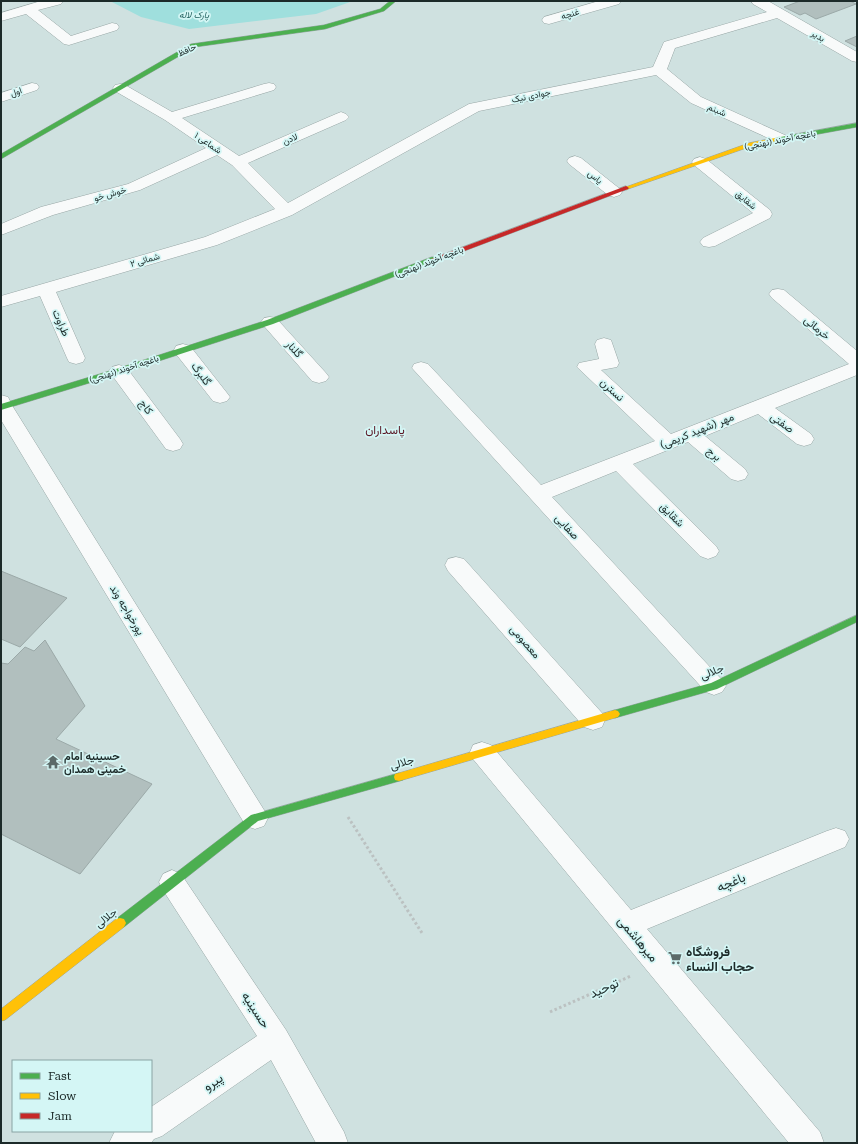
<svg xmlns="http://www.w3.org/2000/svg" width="858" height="1144" font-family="'Roboto Serif',Vazirmatn,serif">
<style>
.green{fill:#9fdfdd}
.building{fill:#b1bfbe;stroke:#9ba9a8}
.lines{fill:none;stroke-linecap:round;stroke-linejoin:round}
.street-casing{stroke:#97a6a5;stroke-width:1}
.fast-casing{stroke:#97a6a5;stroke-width:1}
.slow-casing{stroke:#97a6a5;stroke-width:1}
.jam-casing{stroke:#97a6a5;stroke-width:1}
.path{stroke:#bbc1c1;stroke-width:3;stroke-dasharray:2.5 2.5;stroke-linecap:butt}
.street{fill:#f8fafa;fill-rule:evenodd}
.fast{fill:#4caf50;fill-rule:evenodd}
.slow{fill:#ffc107;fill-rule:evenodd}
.jam{fill:#c62828;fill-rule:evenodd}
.labels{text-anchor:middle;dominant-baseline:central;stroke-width:3.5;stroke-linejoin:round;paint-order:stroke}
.far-street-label{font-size:9px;fill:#1c2a29;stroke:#d4f6f5}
.far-park-label{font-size:9px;font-style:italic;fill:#22615f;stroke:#d4f6f5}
.street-label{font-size:11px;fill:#1c2a29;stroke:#d4f6f5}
.poi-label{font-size:11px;font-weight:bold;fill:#1c2a29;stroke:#d4f6f5;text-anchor:start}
.neighbourhood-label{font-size:12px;fill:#5b1624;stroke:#d4f6f5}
.near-street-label{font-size:13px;fill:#1c2a29;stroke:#d4f6f5}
.near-poi-label{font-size:13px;font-weight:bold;fill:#1c2a29;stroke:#d4f6f5;text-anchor:start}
</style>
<rect width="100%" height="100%" fill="#cfe1e0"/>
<path class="green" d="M110,1h243l-37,13 -127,15 -48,-12z"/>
<g class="building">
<path d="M800,1h50l6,3 -40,15 -11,-6 -5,2 -16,-8z"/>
<path d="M857,36v11l-12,-6z"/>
<path d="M1,571l66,27 -47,49 -19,-8z"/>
<path d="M45,640l40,66 -29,33 96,45 -72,90 -79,-40v-171l7,1 17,-17 9,4z"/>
</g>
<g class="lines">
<g class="street-casing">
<g id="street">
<path d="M41,1h22l-2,3 -23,6 33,26 41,-13 5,1 2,3 -2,3 -48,15 -5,-1 -38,-30 -25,7v-8z"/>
<path d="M599,1h22l-2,3 -70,20 -5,-1 -2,-3 2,-3z"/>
<path d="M751,1h17l89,51v10l-5,-1 -75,-43 -102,30 -8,21 34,28 86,39 3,3 -3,3 -5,2 -5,-2 -86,-39 -35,-28 -177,36 -187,104 -75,30 -161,47 29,66 -2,4 -7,2 -7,-2 -2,-4 -27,-62 -39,11v-11l204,-59 70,-28 -43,-44 -15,-10 -77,35 -87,25 -52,20v-11l40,-17 87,-23 78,-36 -41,-28 -50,-29 -2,-3 2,-3 5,-1 5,1 47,27 92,-28 5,-1 5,1 2,3 -2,3 -92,28 57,38 97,-42 5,-2 5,2 3,3 -3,3 -98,43 40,40 181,-99 184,-37 11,-25 103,-30 -14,-8z"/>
<path d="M32,83l5,1 2,3 -2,3 -36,12v-9z"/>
<path d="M575,156l6,2 39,31 2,3 -2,3 -6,2 -6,-2 -39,-31 -2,-3 2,-3z"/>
<path d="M700,157l6,2 64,51 2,4 -2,4 -55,28 -6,1 -6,-1 -3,-4 3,-4 50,-25 -59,-48 -2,-3 2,-3z"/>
<path d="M778,289l6,1 73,61v24l-82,33 36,26 3,5 -3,5 -7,2 -7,-2 -39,-30 -53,22 40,33 3,5 -3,5 -7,2 -7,-2 -43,-37 -55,22 83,82 3,5 -3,5 -8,3 -8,-3 -84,-85 -64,26 170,183 4,6 -4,6 -8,3 -8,-3 -294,-324 2,-4 7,-2 7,2 113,121 114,-44 -78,-74 2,-4 20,-4 -4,-15 2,-4 7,-2 7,2 8,23 -2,4 -16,3 70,64 178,-70 -77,-66 -3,-4 3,-4z"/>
<path d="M270,317l6,1 50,55 3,4 -3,4 -7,2 -7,-2 -48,-55 -3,-4 3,-4z"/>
<path d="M183,344l7,2 37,47 3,4 -3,4 -7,2 -7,-2 -37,-47 -2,-4 2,-4z"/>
<path d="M119,365l7,2 54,72 3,5 -3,5 -7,2 -7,-2 -57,-78 3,-4z"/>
<path d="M1,395l7,2 5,10 251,403 4,8 -4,8 -9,3 -9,-3 -245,-406z"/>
<path d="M456,557l8,2 138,154 3,7 -3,7 -9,3 -9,-3 -136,-156 -3,-6 3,-6z"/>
<path d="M482,742l9,3 140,165 196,-79 9,-3 9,3 4,8 -4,8 -198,82 173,203 4,11h-35l-316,-384 -3,-7 3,-7z"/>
<path d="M172,870l9,4 105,156 58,102 4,11h-32l-45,-83 -109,76 -8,3 -3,4h-42l6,-12h36v-24l106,-71 -94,-146 -4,-8 4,-8z"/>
</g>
</g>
<g class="fast-casing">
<g id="fast">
<path d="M390,1h6l-12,10 -59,18 -130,18 -194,112v-5l190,-110 133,-19 56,-16z"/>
<path d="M857,123v4l-82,15 -3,-2 3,-2z"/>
<path d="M432,257h3l4,2 -166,65 -151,49 -121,37v-6l115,-35 151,-49z"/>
<path d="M857,615v7l-140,67 -102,29 -3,-1 -2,-3 2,-3 3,-1 96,-27z"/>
<path d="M399,773l4,1 1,3 -1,3 -145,41 -134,106 -4,1 -4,-1 -2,-4 2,-4 135,-104z"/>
</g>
</g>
<g class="slow-casing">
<g id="slow">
<path d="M775,138l2,1v2l-25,5 -124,43 -2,1 -3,-2 126,-45z"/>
<path d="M615,710l3,1 2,3 -2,3 -219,64 -4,-1 -1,-3 1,-3 4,-1z"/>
<path d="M120,918l4,1 2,4 -2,4 -119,93 -4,1v-12l115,-90z"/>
</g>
</g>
<g class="jam-casing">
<path id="jam" d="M626,186l3,2 -1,1 -190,72h-3l-4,-2z"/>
</g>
<g class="path">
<path d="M348,817l74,116"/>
<path d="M550,1012l81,-36"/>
</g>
<use href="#street" class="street"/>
<use href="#fast" class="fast"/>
<use href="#slow" class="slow"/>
<use href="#jam" class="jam"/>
</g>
<defs>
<g id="temple-bare" transform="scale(1.08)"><path d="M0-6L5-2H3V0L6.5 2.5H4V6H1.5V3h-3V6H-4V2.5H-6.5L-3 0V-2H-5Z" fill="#5b6a69" stroke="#d4f6f5" stroke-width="2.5" paint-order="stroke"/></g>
<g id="supermarket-bare" transform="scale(1.08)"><path d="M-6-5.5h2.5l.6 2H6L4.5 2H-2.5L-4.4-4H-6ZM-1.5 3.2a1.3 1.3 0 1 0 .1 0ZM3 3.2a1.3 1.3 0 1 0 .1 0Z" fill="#5b6a69" stroke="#d4f6f5" stroke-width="2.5" paint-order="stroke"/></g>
</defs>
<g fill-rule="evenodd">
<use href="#temple-bare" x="53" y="762"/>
<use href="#supermarket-bare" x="675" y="958"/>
</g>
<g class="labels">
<g class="far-street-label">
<text transform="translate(570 14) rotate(-16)">غنچه</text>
<text transform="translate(818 36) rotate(30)">بدیر</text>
<text transform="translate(187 50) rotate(-25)">حافظ</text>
<text transform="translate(16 92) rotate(-19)">اول</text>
<text transform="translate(531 96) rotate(-11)">جوادی نیک</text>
<text transform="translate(717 110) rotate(24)">شبنم</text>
<text transform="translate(290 139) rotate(-24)">لادن</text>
<text transform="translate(780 140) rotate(-11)">باغچه آخوند (نهنجی)</text>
<text transform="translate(208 143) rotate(34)">شماعی ۱</text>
<text transform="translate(595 177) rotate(38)">یاس</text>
<text transform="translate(110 194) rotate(-16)">خوش خو</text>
<text transform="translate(746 200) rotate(40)">شقایق</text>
<text transform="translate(145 260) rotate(-16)">شمائی ۲</text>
<text transform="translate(429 262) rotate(-21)">باغچه آخوند (نهنجی)</text>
<text transform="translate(124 369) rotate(-18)">باغچه آخوند (نهنجی)</text>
</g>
<g class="far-park-label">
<text x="194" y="15">پارک لاله</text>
</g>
<g class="street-label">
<text transform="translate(61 323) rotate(67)">طراوت</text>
<text transform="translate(817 328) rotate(40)">خرمائی</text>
<text transform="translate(294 349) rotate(48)">گلنار</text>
<text transform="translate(201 374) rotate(53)">گلبرگ</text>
<text transform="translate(612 390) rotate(43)">نسترن</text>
<text transform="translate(146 407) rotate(54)">کاج</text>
<text transform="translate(782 423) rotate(36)">صفتی</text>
<text transform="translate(697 431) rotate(-22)">مهر (شهید کریمی)</text>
<text transform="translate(714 454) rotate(41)">برج</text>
<text transform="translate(672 515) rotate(45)">شقایق</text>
<text transform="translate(567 527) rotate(47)">صفایی</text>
<text transform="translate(127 610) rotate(59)">پورخواجه وند</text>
<text transform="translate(525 642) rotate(49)">معصومی</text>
<text transform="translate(712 672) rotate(-22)">جلالی</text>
<text transform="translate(402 763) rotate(-16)">جلالی</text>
<text transform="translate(106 918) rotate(-38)">جلالی</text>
</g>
<g class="poi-label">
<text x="64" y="756">حسینیه امام<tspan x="64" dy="13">خمینی همدان</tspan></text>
</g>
<g class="neighbourhood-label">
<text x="385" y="430">پاسداران</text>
</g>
<g class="near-street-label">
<text transform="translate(731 882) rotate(-22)">باغچه</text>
<text transform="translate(638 939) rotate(50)">میرهاشمی</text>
<text transform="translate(604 988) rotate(-24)">توحید</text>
<text transform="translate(256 1010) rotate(57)">حسینیه</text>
<text transform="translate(213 1082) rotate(-34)">پیرو</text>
</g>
<g class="near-poi-label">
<text x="686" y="951">فروشگاه<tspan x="686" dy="15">حجاب النساء</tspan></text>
</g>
</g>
<rect width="858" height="1144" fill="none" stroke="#1c2a29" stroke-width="4"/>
<rect x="12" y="1060" width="140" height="72" fill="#d4f6f5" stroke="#8aa4a3"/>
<rect x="20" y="1073" width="20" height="6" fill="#4caf50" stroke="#8aa4a3"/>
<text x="48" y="1080" font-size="12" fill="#1c2a29">Fast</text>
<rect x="20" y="1093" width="20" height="6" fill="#ffc107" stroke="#8aa4a3"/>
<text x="48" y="1100" font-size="12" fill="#1c2a29">Slow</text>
<rect x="20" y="1113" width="20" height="6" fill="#c62828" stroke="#8aa4a3"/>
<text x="48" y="1120" font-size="12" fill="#1c2a29">Jam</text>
</svg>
